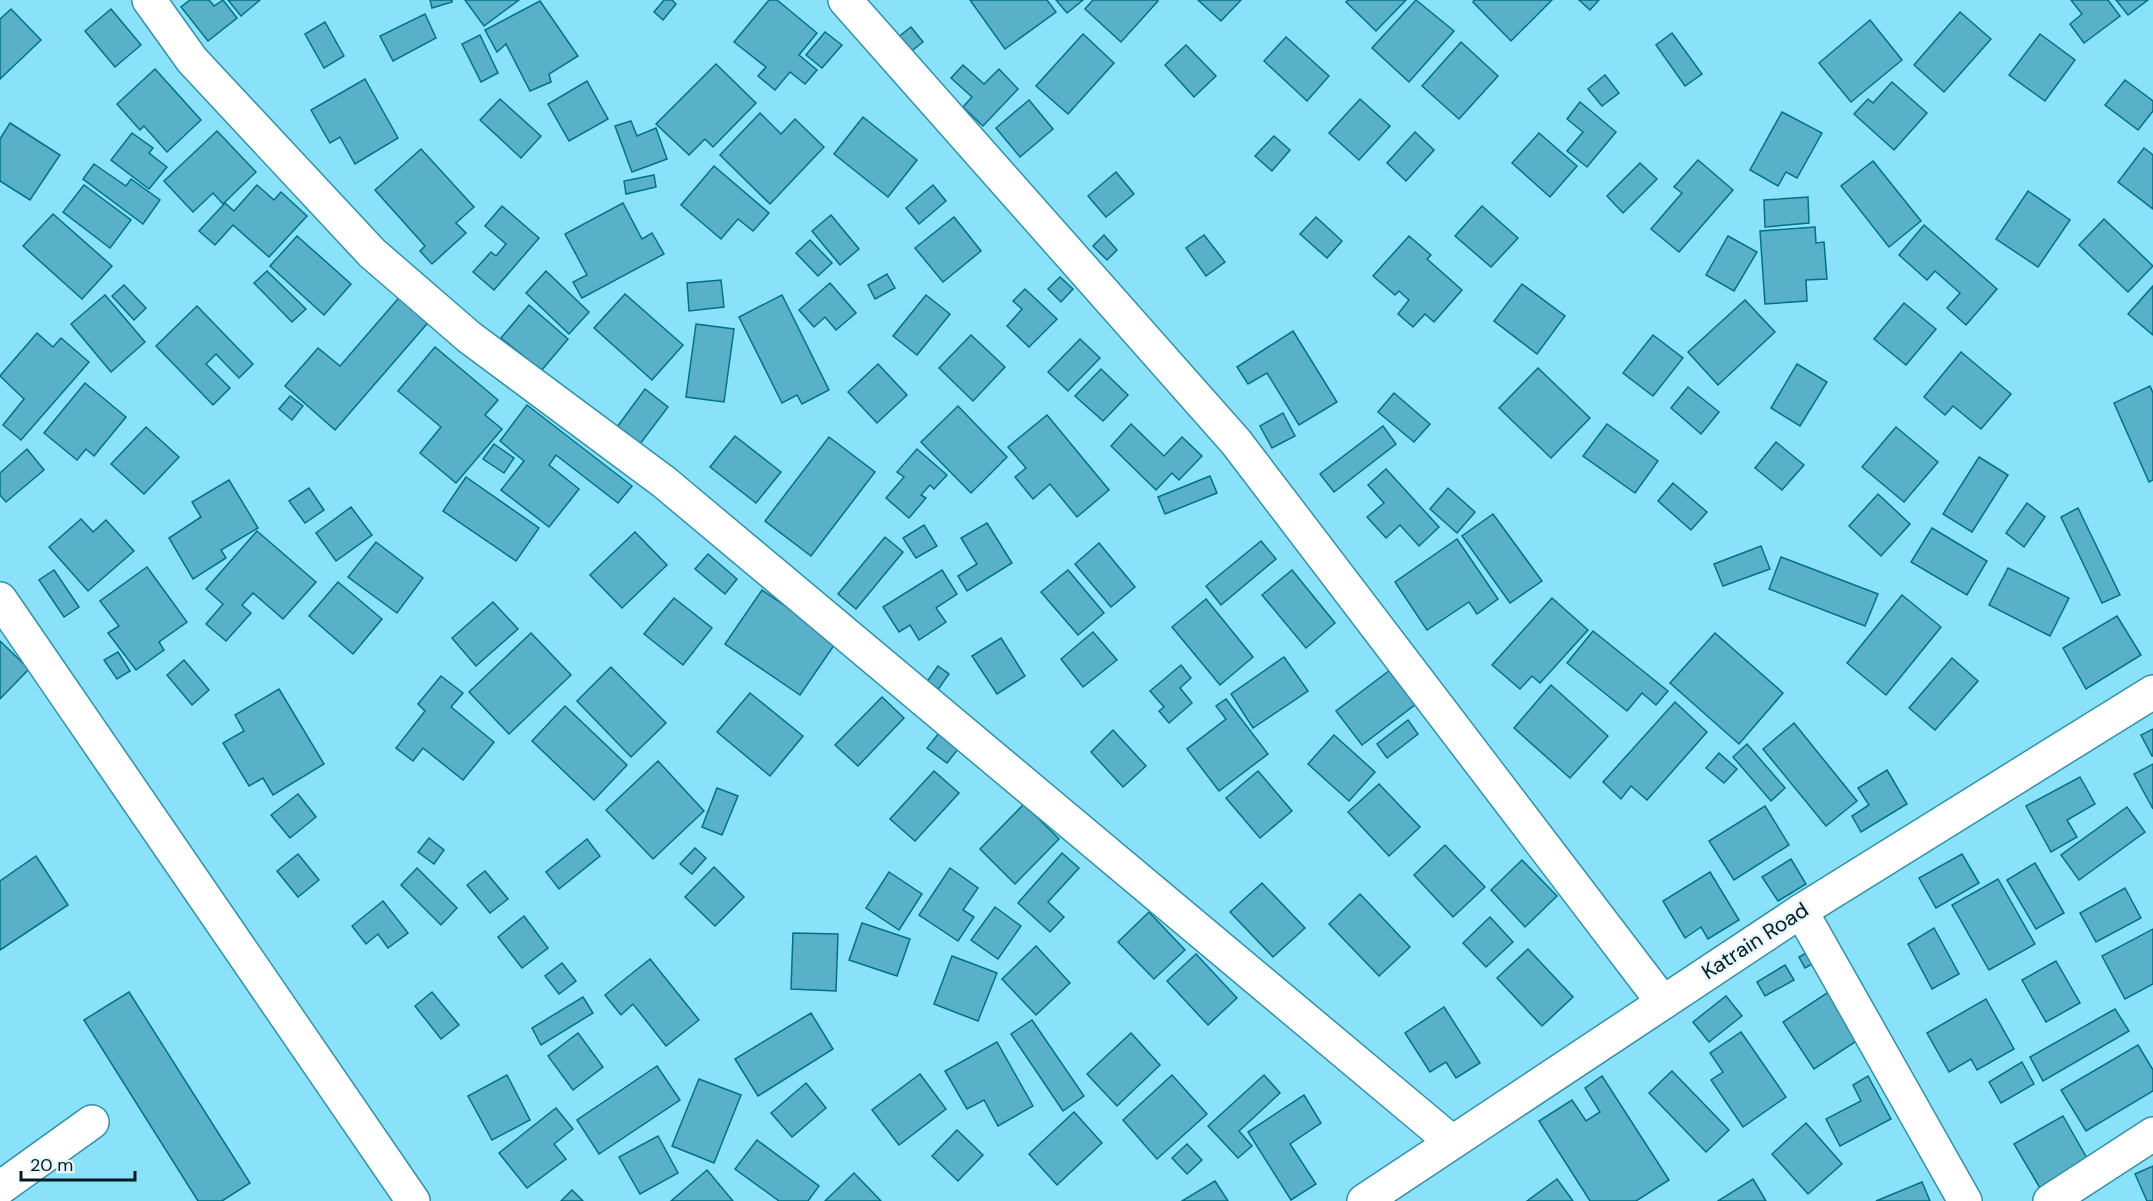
<svg xmlns="http://www.w3.org/2000/svg" width="2153" height="1201" font-family="'DM Sans',sans-serif">
<style>
.building{fill:#58b1c8;stroke:#007287;stroke-width:1.5}
.lines{fill:none;stroke-linecap:round;stroke-linejoin:round}
.street-casing{stroke:#3490a6;stroke-width:36}
.street{stroke:#fff;stroke-width:33}
.labels{text-anchor:middle;dominant-baseline:central;stroke-width:5;stroke-linejoin:round;paint-order:stroke}
.street-label{font-size:21px;fill:#001b22;stroke:#e6f6fb}
</style>
<rect width="100%" height="100%" fill="#89e2f9"/>
<g class="building">
<path d="M190,0h19l5,6 9,-6 14,18 -29,23 -27,-34z"/>
<path d="M228,0h32l-19,16z"/>
<path d="M430,0h22v2l-20,6z"/>
<path d="M465,0h54l-35,26z"/>
<path d="M664,0h8l4,4 -13,16 -9,-8z"/>
<path d="M769,0h8l40,33 -18,22 18,15 -12,14 -15,-12 -15,18 -17,-14 8,-9 -32,-25z"/>
<path d="M970,0h77l9,12 -51,37z"/>
<path d="M1056,0h27l-16,13z"/>
<path d="M1093,0h64l1,1 -37,41 -36,-33z"/>
<path d="M1198,0h43l-20,21z"/>
<path d="M1348,0h58l-30,31 -30,-29z"/>
<path d="M1416,0l38,31 -45,51 -37,-34z"/>
<path d="M1474,0h78l-41,41 -38,-39z"/>
<path d="M1579,0h20l-9,10z"/>
<path d="M2071,0h37l12,16 -36,27 -14,-19 12,-10z"/>
<path d="M2116,0h32l-20,15z"/>
<path d="M540,1l38,55 -29,18 2,8 -21,9 -24,-47 -9,8 -12,-22z"/>
<path d="M11,9l30,31 -41,39v-60z"/>
<path d="M111,9l30,36 -26,22 -30,-36z"/>
<path d="M1960,12l31,27 -47,53 -30,-27z"/>
<path d="M425,14l11,24 -43,23 -13,-25z"/>
<path d="M1870,20l32,40 -51,42 -32,-39z"/>
<path d="M325,22l19,34 -20,12 -19,-34z"/>
<path d="M911,27l12,15 -14,11 -12,-15z"/>
<path d="M825,32l17,13 -20,23 -16,-13z"/>
<path d="M1672,33l30,41 -17,12 -29,-41z"/>
<path d="M1083,34l31,29 -46,51 -32,-28z"/>
<path d="M2040,34l35,26 -30,41 -36,-26z"/>
<path d="M480,35l18,38 -17,9 -19,-38z"/>
<path d="M1286,37l43,39 -22,25 -43,-40z"/>
<path d="M1461,42l37,34 -39,43 -37,-33z"/>
<path d="M1186,45l30,31 -22,21 -29,-32z"/>
<path d="M716,64l40,39 -43,44 -8,-8 -16,16 -33,-31z"/>
<path d="M963,65l21,19 15,-15 19,20 -35,37 -20,-19 9,-10 -21,-19z"/>
<path d="M155,69l46,51 -34,32 -23,-26 -4,4 -23,-26z"/>
<path d="M1605,75l14,18 -17,13 -14,-17z"/>
<path d="M365,79l33,59 -43,26 -15,-27 -10,6 -19,-33z"/>
<path d="M2125,80l28,21v10l-15,19 -33,-25z"/>
<path d="M587,81l21,38 -39,22 -21,-37z"/>
<path d="M1892,82l35,31 -33,37 -40,-36 14,-15 5,4z"/>
<path d="M500,99l41,37 -20,22 -41,-38z"/>
<path d="M1360,99l30,27 -31,34 -30,-27z"/>
<path d="M1029,100l24,29 -33,28 -24,-29z"/>
<path d="M1580,102l36,30 -29,35 -20,-16 16,-19 -16,-13z"/>
<path d="M1782,112l40,21 -25,45 -11,-6 -8,14 -28,-16z"/>
<path d="M760,113l21,21 14,-15 29,28 -54,57 -50,-49z"/>
<path d="M863,117l54,43 -29,37 -54,-43z"/>
<path d="M631,121l6,15 19,-8 11,31 -35,13 -17,-46z"/>
<path d="M10,123l50,32 -30,45 -30,-19v-42z"/>
<path d="M217,131l39,41 -33,32 -10,-11 -20,19 -29,-31z"/>
<path d="M1415,132l19,18 -28,31 -19,-18z"/>
<path d="M132,133l21,15 -4,5 18,14 -18,22 -38,-29z"/>
<path d="M1539,133l38,33 -27,31 -38,-34z"/>
<path d="M1274,136l16,14 -18,21 -17,-15z"/>
<path d="M2144,148l9,7v54l-35,-27z"/>
<path d="M421,149l53,58 -18,16 10,10 -34,31 -12,-13 5,-5 -50,-56z"/>
<path d="M1698,160l35,30 -54,62 -28,-23 31,-36 -8,-6z"/>
<path d="M1873,161l48,60 -32,26 -48,-61z"/>
<path d="M1640,163l17,16 -34,34 -16,-17z"/>
<path d="M94,164l32,22 5,-7 29,21 -17,24 -60,-45z"/>
<path d="M714,166l55,47 -16,18 -15,-12 -17,20 -40,-34z"/>
<path d="M1116,172l18,22 -28,23 -18,-21z"/>
<path d="M654,175l2,12 -30,7 -2,-13z"/>
<path d="M84,185l47,35 -21,28 -47,-36z"/>
<path d="M257,185l17,15 7,-8 26,24 -38,41 -36,-32 -18,20 -16,-14 26,-28 9,8z"/>
<path d="M933,185l13,16 -27,23 -13,-16z"/>
<path d="M2028,191l42,29 -32,47 -42,-28z"/>
<path d="M1808,197l1,26 -44,4 -1,-27z"/>
<path d="M623,203l19,36 10,-6 12,21 -82,44 -9,-16 14,-7 -22,-41z"/>
<path d="M502,206l37,32 -45,52 -21,-18 18,-20 5,4 10,-12 -21,-18z"/>
<path d="M1482,206l36,32 -27,29 -36,-31z"/>
<path d="M53,214l59,52 -30,33 -59,-53z"/>
<path d="M831,215l28,34 -19,16 -28,-34z"/>
<path d="M954,217l27,34 -38,31 -28,-34z"/>
<path d="M1316,217l26,24 -15,17 -27,-24z"/>
<path d="M2104,219l49,47 -25,26 -49,-47z"/>
<path d="M1924,225l73,64 -31,36 -19,-17 13,-15 -25,-22 -8,9 -28,-25z"/>
<path d="M1815,227l1,16 8,-1 3,37 -21,1 1,21 -42,3 -5,-73z"/>
<path d="M1104,235l13,15 -10,10 -14,-14z"/>
<path d="M1204,235l21,27 -19,14 -20,-28z"/>
<path d="M297,236l54,48 -27,31 -54,-49z"/>
<path d="M1409,236l22,19 -4,4 35,31 -28,32 -9,-8 -12,13 -15,-13 11,-14 -10,-9 -4,4 -22,-19z"/>
<path d="M1728,236l29,16 -23,39 -28,-16z"/>
<path d="M810,240l22,23 -14,13 -22,-23z"/>
<path d="M267,271l39,38 -14,13 -38,-39z"/>
<path d="M546,271l43,41 -20,22 -43,-41z"/>
<path d="M887,274l8,14 -20,11 -7,-14z"/>
<path d="M1060,277l13,12 -12,13 -13,-13z"/>
<path d="M721,280l3,27 -35,4 -2,-28z"/>
<path d="M830,283l26,30 -20,17 -11,-13 -11,10 -15,-17z"/>
<path d="M1522,284l43,32 -28,38 -43,-33z"/>
<path d="M124,285l22,23 -12,12 -22,-24z"/>
<path d="M2153,286v49l-25,-21z"/>
<path d="M1025,289l32,30 -28,28 -22,-21 15,-17 -9,-8z"/>
<path d="M403,293l29,25 -97,112 -50,-44 33,-38 22,18z"/>
<path d="M625,294l58,51 -31,35 -58,-52z"/>
<path d="M105,295l40,47 -34,30 -40,-48z"/>
<path d="M782,295l47,95 -27,14 -5,-9 -15,8 -43,-86z"/>
<path d="M926,295l24,19 -33,41 -24,-19z"/>
<path d="M1745,300l30,32 -57,53 -30,-33z"/>
<path d="M1904,303l32,26 -30,36 -32,-26z"/>
<path d="M529,305l39,34 -32,38 -19,-15 5,-7 -21,-17z"/>
<path d="M197,306l56,58 -14,14 -23,-24 -10,10 24,24 -17,17 -57,-59z"/>
<path d="M696,324l38,5 -10,73 -38,-5z"/>
<path d="M1293,331l44,71 -38,23 -32,-52 -19,11 -11,-17z"/>
<path d="M37,333l16,14 8,-9 28,24 -68,78 -18,-15 21,-26 -24,-23z"/>
<path d="M971,335l34,32 -32,34 -34,-33z"/>
<path d="M1653,335l30,23 -30,38 -30,-23z"/>
<path d="M1080,339l20,19 -32,33 -20,-19z"/>
<path d="M435,347l63,53 -13,15 17,14 -46,54 -36,-30 21,-26 -43,-36z"/>
<path d="M1961,352l50,42 -30,35 -28,-23 -8,9 -21,-18z"/>
<path d="M878,364l29,31 -30,28 -29,-31z"/>
<path d="M1797,364l30,18 -27,44 -29,-18z"/>
<path d="M1538,368l52,50 -39,40 -52,-50z"/>
<path d="M1101,369l27,26 -25,26 -28,-25z"/>
<path d="M85,383l41,34 -32,39 -8,-7 -9,11 -33,-27z"/>
<path d="M2150,386l3,7v87l-4,2 -35,-79z"/>
<path d="M1688,387l31,25 -18,22 -30,-26z"/>
<path d="M645,389l23,18 -28,37 -23,-17z"/>
<path d="M1394,393l36,31 -16,18 -36,-30z"/>
<path d="M290,396l13,10 -11,14 -13,-11z"/>
<path d="M527,405l105,81 -14,17 -62,-48 -7,10 30,24 -30,38 -48,-37 23,-29 -24,-20z"/>
<path d="M958,406l49,51 -36,36 -50,-51z"/>
<path d="M1283,413l12,23 -23,12 -12,-22z"/>
<path d="M1047,415l62,75 -32,27 -27,-33 -17,15 -18,-22 11,-9 -18,-21z"/>
<path d="M1131,424l33,32 18,-19 20,19 -23,24 -7,-7 -16,17 -45,-44z"/>
<path d="M1607,424l51,37 -23,32 -52,-37z"/>
<path d="M1383,426l13,18 -62,48 -14,-18z"/>
<path d="M146,427l33,30 -35,37 -33,-30z"/>
<path d="M1896,427l42,35 -34,40 -42,-35z"/>
<path d="M735,436l46,36 -25,31 -46,-36z"/>
<path d="M829,437l46,35 -64,84 -46,-35z"/>
<path d="M1776,442l28,23 -22,25 -27,-22z"/>
<path d="M494,444l20,14 -10,15 -21,-14z"/>
<path d="M27,449l17,21 -38,32 -6,-7v-22z"/>
<path d="M917,449l30,26 -13,14 -4,-4 -9,10 5,3 -17,20 -23,-20 18,-21 -7,-5z"/>
<path d="M1979,457l29,18 -36,57 -29,-18z"/>
<path d="M1386,469l53,58 -20,19 -19,-21 -14,13 -19,-21 17,-14 -16,-18z"/>
<path d="M1210,476l7,17 -52,21 -7,-17z"/>
<path d="M466,477l73,51 -23,33 -73,-50z"/>
<path d="M229,480l29,48 -37,22 5,8 -33,21 -24,-41 32,-21 -9,-15z"/>
<path d="M1673,483l34,29 -16,18 -33,-29z"/>
<path d="M309,488l15,22 -19,13 -16,-22z"/>
<path d="M1448,488l27,24 -18,21 -27,-24z"/>
<path d="M1878,494l32,30 -29,32 -32,-30z"/>
<path d="M2027,503l18,14 -21,30 -18,-14z"/>
<path d="M351,507l21,28 -36,26 -20,-28z"/>
<path d="M2078,508l42,87 -18,8 -41,-86z"/>
<path d="M1493,514l49,67 -32,22 -48,-67z"/>
<path d="M81,519l12,13 13,-12 28,31 -46,40 -39,-44z"/>
<path d="M987,523l25,40 -45,28 -9,-15 19,-12 -16,-26z"/>
<path d="M924,525l13,21 -21,12 -13,-20z"/>
<path d="M1932,528l55,33 -20,34 -56,-33z"/>
<path d="M257,531l59,51 -33,37 -30,-26 -11,12 9,8 -25,28 -20,-17 17,-20 -17,-15z"/>
<path d="M635,532l32,33 -45,43 -32,-33z"/>
<path d="M885,537l18,15 -47,57 -18,-15z"/>
<path d="M1457,539l41,60 -21,15 -8,-12 -42,28 -32,-48z"/>
<path d="M1261,541l15,18 -55,46 -15,-19z"/>
<path d="M376,542l47,36 -26,35 -49,-36z"/>
<path d="M1099,543l36,44 -24,20 -36,-43z"/>
<path d="M1761,546l9,23 -47,17 -9,-22z"/>
<path d="M708,554l29,25 -12,15 -30,-25z"/>
<path d="M1781,557l97,37 -13,32 -96,-37z"/>
<path d="M147,567l40,55 -28,20 5,8 -28,20 -28,-37 11,-7 -19,-25z"/>
<path d="M2008,568l61,30 -19,38 -61,-31z"/>
<path d="M54,570l25,37 -15,10 -25,-37z"/>
<path d="M942,570l15,24 -21,14 10,14 -27,18 -9,-15 -11,7 -16,-25z"/>
<path d="M1068,570l36,43 -26,22 -37,-43z"/>
<path d="M1292,570l43,53 -29,25 -44,-53z"/>
<path d="M338,582l44,37 -29,35 -44,-38z"/>
<path d="M762,590l75,51 -37,54 -75,-51z"/>
<path d="M1902,595l39,32 -55,68 -39,-32z"/>
<path d="M674,598l38,30 -29,37 -39,-31z"/>
<path d="M1552,598l36,32 -48,53 -8,-7 -12,13 -28,-24z"/>
<path d="M1206,599l47,58 -33,28 -48,-58z"/>
<path d="M493,602l25,27 -42,37 -24,-28z"/>
<path d="M2117,616l24,39 -55,34 -23,-41z"/>
<path d="M1593,631l75,60 -12,14 -14,-12 -15,18 -60,-48z"/>
<path d="M1093,632l24,28 -34,27 -22,-28z"/>
<path d="M531,633l40,42 -62,59 -40,-42z"/>
<path d="M1715,633l68,60 -44,51 -69,-61z"/>
<path d="M1001,638l24,38 -28,18 -25,-38z"/>
<path d="M0,641l29,28 -29,30z"/>
<path d="M118,652l12,19 -13,8 -13,-19z"/>
<path d="M1284,657l24,34 -55,37 -22,-34z"/>
<path d="M1952,658l26,23 -43,49 -26,-22z"/>
<path d="M184,660l25,30 -17,15 -25,-30z"/>
<path d="M1181,665l10,13 -11,10 12,15 -23,20 -10,-12 5,-4 -14,-16z"/>
<path d="M938,666l11,8 -12,17 -11,-8z"/>
<path d="M611,667l55,56 -35,34 -54,-56z"/>
<path d="M1390,670l26,34 -54,41 -26,-34z"/>
<path d="M441,676l22,17 -12,14 43,35 -31,38 -40,-32 -10,13 -17,-13 29,-37 -7,-7z"/>
<path d="M1551,685l57,51 -38,42 -56,-50z"/>
<path d="M279,689l45,75 -51,31 -10,-17 -14,8 -26,-43 21,-12 -9,-16z"/>
<path d="M750,693l53,43 -33,40 -53,-44z"/>
<path d="M882,697l22,21 -46,48 -23,-21z"/>
<path d="M1226,699l42,55 -49,37 -32,-42 39,-30 -10,-13z"/>
<path d="M1675,702l32,30 -60,68 -16,-14 -10,13 -18,-17z"/>
<path d="M565,706l62,59 -33,35 -62,-59z"/>
<path d="M1408,720l10,14 -31,24 -10,-14z"/>
<path d="M1794,723l63,78 -31,25 -63,-77z"/>
<path d="M2153,729v27h-1l-11,-21z"/>
<path d="M1113,730l33,36 -23,21 -32,-35z"/>
<path d="M939,733l20,15 -12,15 -20,-15z"/>
<path d="M1334,735l41,37 -26,29 -41,-37z"/>
<path d="M1747,744l38,44 -14,13 -38,-44z"/>
<path d="M1719,753l18,16 -13,14 -18,-15z"/>
<path d="M658,761l46,50 -51,48 -47,-49z"/>
<path d="M2153,764v45l-19,-35z"/>
<path d="M1887,770l20,34 -46,28 -9,-16 17,-11 -11,-17z"/>
<path d="M934,771l25,22 -44,48 -25,-22z"/>
<path d="M1258,771l34,40 -32,27 -34,-40z"/>
<path d="M2080,777l15,27 -28,16 10,17 -26,15 -25,-46z"/>
<path d="M1379,784l41,43 -31,29 -41,-44z"/>
<path d="M717,788l21,8 -16,39 -20,-8z"/>
<path d="M298,794l18,23 -26,21 -19,-23z"/>
<path d="M1024,804l35,35 -44,45 -35,-35z"/>
<path d="M1765,806l24,39 -55,35 -25,-39z"/>
<path d="M2127,807l18,25 -66,48 -18,-25z"/>
<path d="M429,838l15,12 -10,14 -16,-12z"/>
<path d="M587,839l13,17 -41,33 -13,-17z"/>
<path d="M1445,845l40,42 -32,30 -39,-42z"/>
<path d="M695,848l11,10 -14,16 -12,-10z"/>
<path d="M1062,853l17,15 -31,34 16,15 -14,15 -32,-29z"/>
<path d="M298,854l21,26 -21,17 -21,-26z"/>
<path d="M1962,854l17,29 -43,25 -17,-30z"/>
<path d="M36,856l32,49 -68,45v-69z"/>
<path d="M1791,859l15,25 -28,17 -16,-24z"/>
<path d="M1522,860l35,36 -32,31 -34,-37z"/>
<path d="M2035,863l29,50 -28,16 -29,-49z"/>
<path d="M714,867l30,30 -29,29 -30,-29z"/>
<path d="M417,868l40,40 -16,17 -40,-40z"/>
<path d="M950,868l28,20 -15,22 11,7 -16,24 -39,-26z"/>
<path d="M485,871l23,28 -18,14 -23,-28z"/>
<path d="M889,872l33,22 -23,36 -33,-22z"/>
<path d="M1710,872l29,48 -31,19 -7,-12 -16,11 -22,-37z"/>
<path d="M1998,879l37,65 -46,26 -37,-65z"/>
<path d="M1262,883l43,45 -32,29 -43,-45z"/>
<path d="M2125,888l16,30 -45,24 -16,-29z"/>
<path d="M1360,894l50,53 -31,29 -50,-52z"/>
<path d="M383,901l25,32 -20,15 -10,-14 -12,10 -14,-18z"/>
<path d="M995,907l26,19 -23,33 -27,-19z"/>
<path d="M1149,912l36,38 -31,29 -36,-37z"/>
<path d="M524,916l24,32 -26,20 -24,-31z"/>
<path d="M1490,917l23,25 -27,25 -23,-24z"/>
<path d="M862,923l48,16 -13,37 -48,-16z"/>
<path d="M1934,928l25,46 -27,15 -24,-45z"/>
<path d="M2153,929v55l-28,15 -23,-43z"/>
<path d="M793,933l45,1 -2,57 -45,-2z"/>
<path d="M1036,946l34,37 -34,32 -34,-36z"/>
<path d="M1815,948l6,11 -16,9 -6,-11z"/>
<path d="M1528,949l45,48 -31,29 -45,-48z"/>
<path d="M1196,954l41,44 -29,27 -41,-44z"/>
<path d="M952,956l45,17 -19,48 -44,-17z"/>
<path d="M650,959l49,61 -33,26 -33,-42 -12,11 -16,-20z"/>
<path d="M2056,961l24,42 -34,19 -24,-42z"/>
<path d="M562,963l14,18 -17,13 -14,-18z"/>
<path d="M1785,965l9,15 -29,16 -8,-14z"/>
<path d="M1833,989l31,47 -50,33 -31,-47z"/>
<path d="M129,992l121,191 -28,18h-24l-114,-181z"/>
<path d="M432,992l27,33 -18,14 -26,-33z"/>
<path d="M1726,996l16,20 -33,26 -16,-20z"/>
<path d="M583,997l10,16 -52,32 -9,-17z"/>
<path d="M1986,999l28,50 -37,21 -6,-11 -22,13 -22,-39z"/>
<path d="M1444,1007l36,56 -24,15 -10,-16 -16,10 -25,-39z"/>
<path d="M2115,1009l14,22 -86,50 -13,-24z"/>
<path d="M811,1013l22,36 -75,47 -23,-37z"/>
<path d="M1032,1020l52,76 -21,15 -52,-77z"/>
<path d="M1741,1032l45,65 -43,30 -32,-47 12,-8 -13,-19z"/>
<path d="M578,1033l25,34 -30,23 -25,-34z"/>
<path d="M1131,1033l29,32 -43,41 -30,-32z"/>
<path d="M997,1042l36,64 -35,20 -14,-26 -17,9 -22,-38z"/>
<path d="M2138,1045l15,25v21l-67,40 -25,-41z"/>
<path d="M2022,1062l12,22 -33,19 -12,-21z"/>
<path d="M657,1066l23,34 -81,54 -22,-34z"/>
<path d="M1672,1071l57,59 -23,22 -57,-59z"/>
<path d="M920,1074l26,35 -47,36 -27,-35z"/>
<path d="M507,1075l23,45 -38,20 -24,-44z"/>
<path d="M1172,1075l35,39 -50,45 -34,-39z"/>
<path d="M1264,1075l16,18 -41,38 13,15 -14,12 -30,-32z"/>
<path d="M1602,1076l67,104 -33,21h-46l-51,-80 33,-21 14,21 14,-9 -15,-24z"/>
<path d="M1868,1076l23,43 -51,27 -14,-27 35,-18 -8,-16z"/>
<path d="M699,1079l42,16 -27,68 -42,-17z"/>
<path d="M806,1083l20,25 -34,29 -21,-24z"/>
<path d="M1304,1095l17,28 -31,21 26,40 -25,16 -43,-68z"/>
<path d="M556,1108l17,21 -19,15 12,15 -39,29 -28,-35z"/>
<path d="M1074,1112l28,31 -45,42 -28,-31z"/>
<path d="M2063,1116l25,44 -48,28 -26,-44z"/>
<path d="M1806,1123l36,41 -34,30 -36,-40z"/>
<path d="M957,1130l26,25 -25,26 -26,-25z"/>
<path d="M658,1136l20,37 -38,21 -21,-37z"/>
<path d="M757,1140l62,46 -11,15h-29l-44,-32z"/>
<path d="M1187,1144l15,16 -15,14 -15,-16z"/>
<path d="M2153,1166v35h-6l-12,-27z"/>
<path d="M707,1170l26,31h-62z"/>
<path d="M854,1173l27,28h-56z"/>
<path d="M1557,1179l16,22h-46z"/>
<path d="M1753,1179l13,22h-48z"/>
<path d="M1215,1181l13,20h-46z"/>
<path d="M1922,1182l8,19h-54z"/>
<path d="M572,1190l11,11h-22z"/>
</g>
<g class="lines">
<g class="street-casing">
<g id="street">
<path d="M149,0l43,60 180,193 97,84 195,145 788,660"/>
<path d="M845,0l391,442 426,559"/>
<path d="M0,599l413,602"/>
<path d="M1801,911l164,290"/>
<path d="M0,1188l92,-66"/>
<path d="M1364,1201l437,-290 352,-219"/>
<path d="M2050,1201l103,-67"/>
</g>
</g>
<use href="#street" class="street"/>
</g>
<g class="labels">
<g class="street-label">
<text transform="translate(1755 941) rotate(-33)">Katrain Road</text>
</g>
</g>
<path d="M21 1171v9h114v-9" fill="none" stroke="#001b22" stroke-width="3"/>
<text x="30" y="1171" font-size="18" fill="#001b22" stroke="#e6f6fb" stroke-width="4.5" paint-order="stroke">20 m</text>
</svg>
